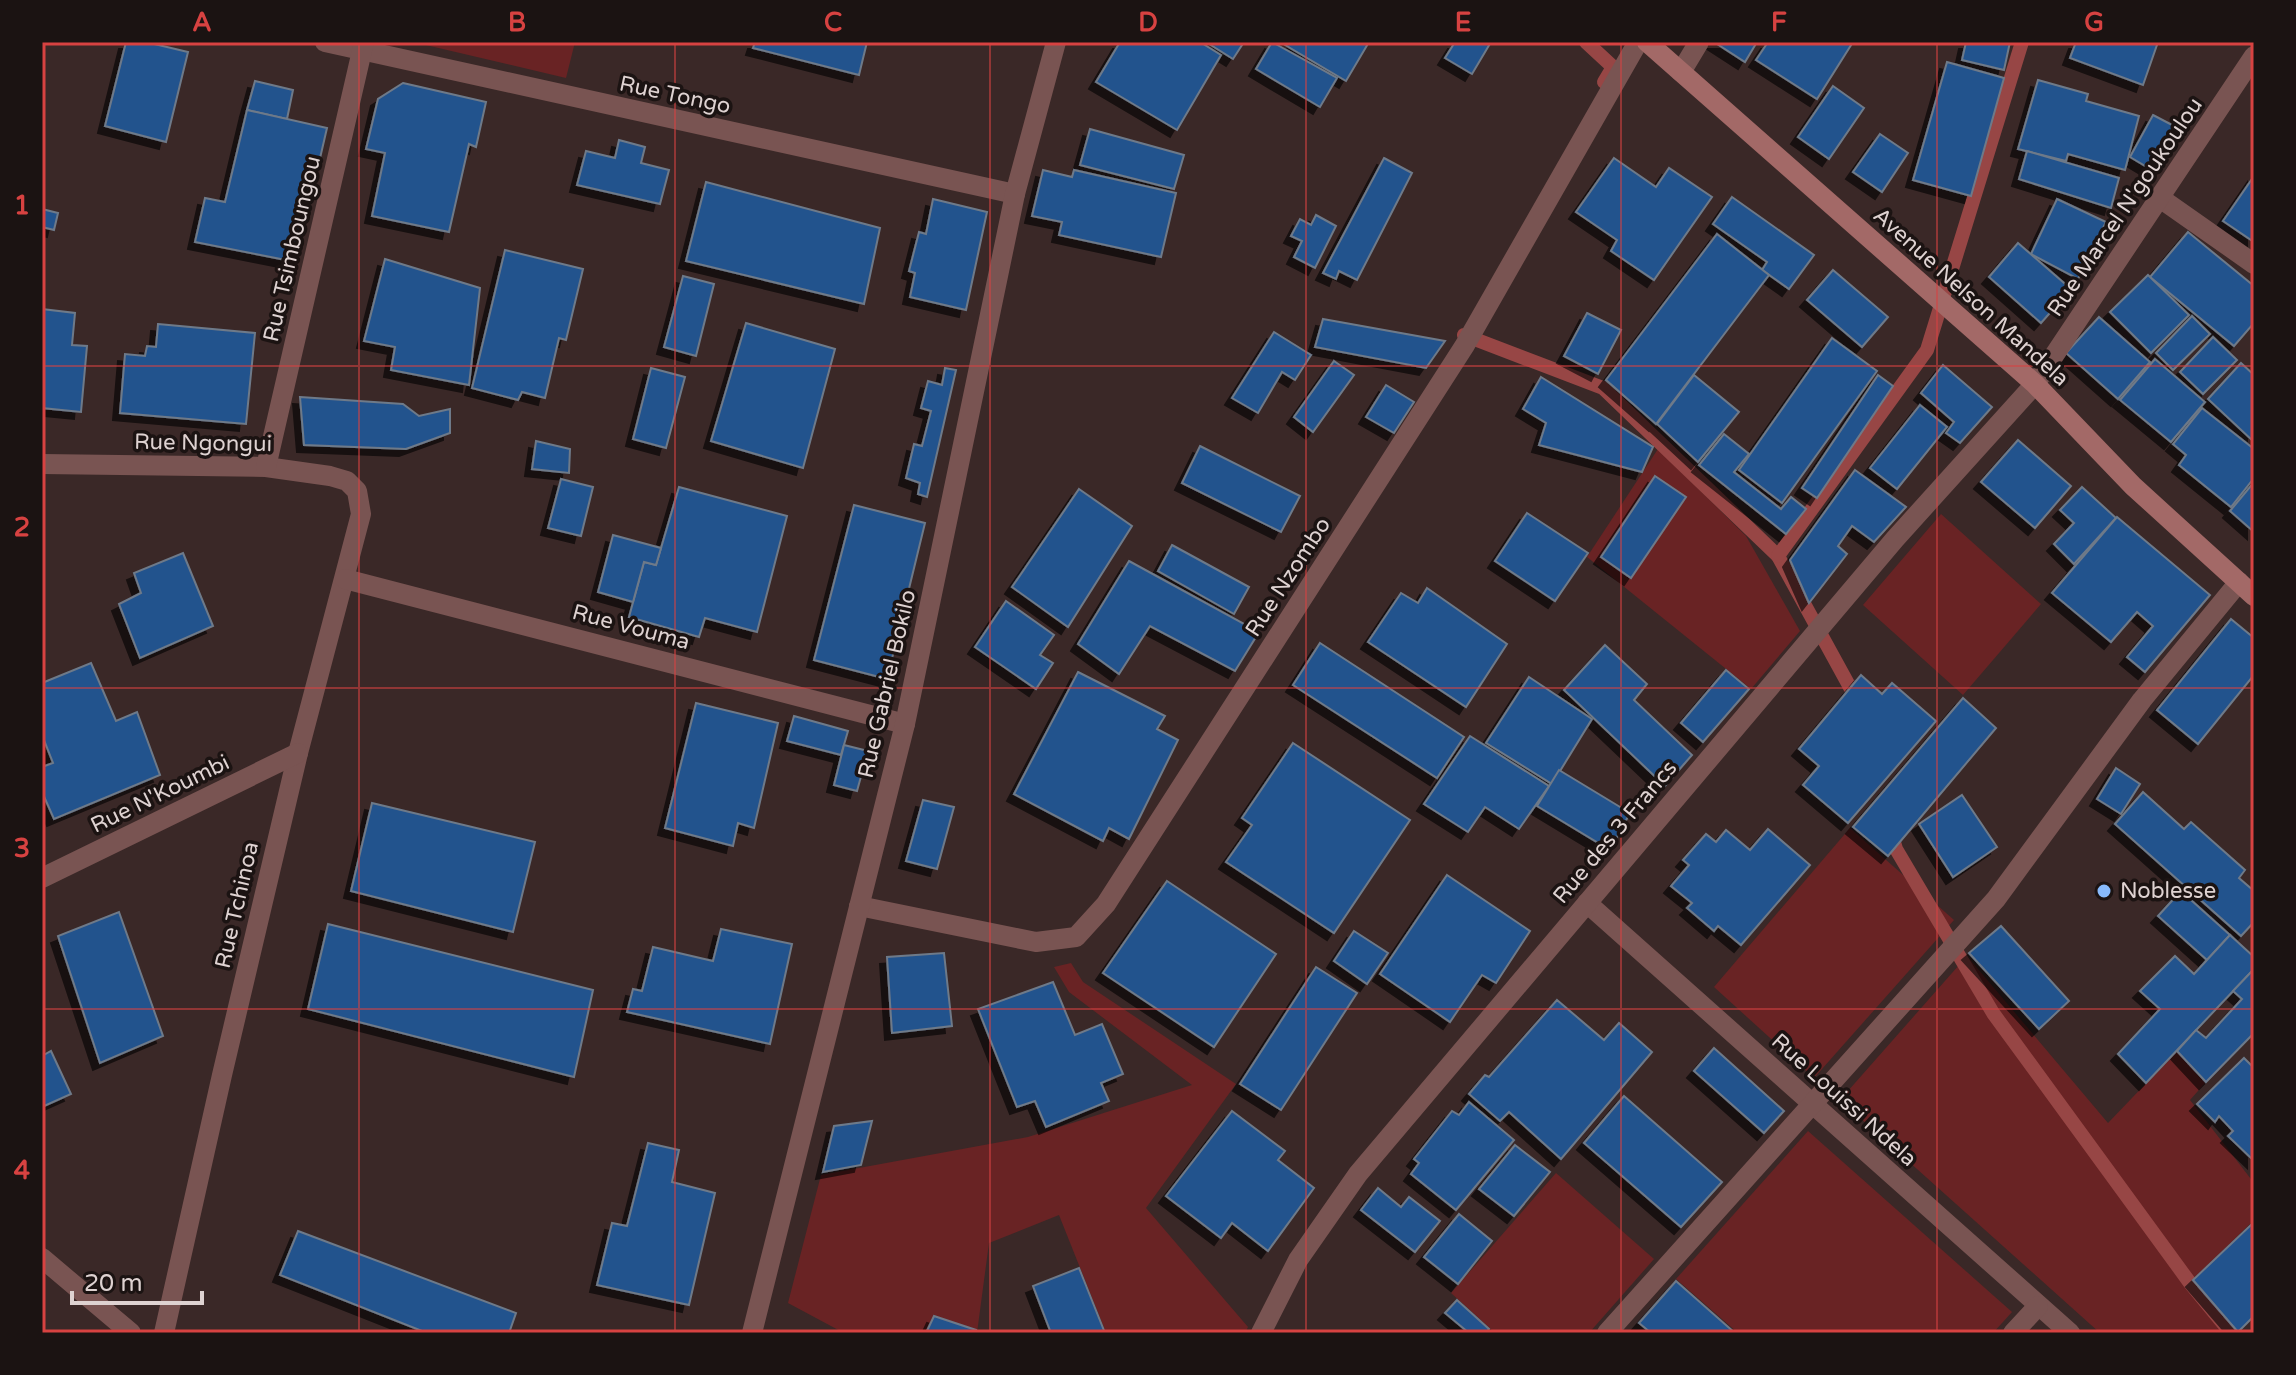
<svg xmlns="http://www.w3.org/2000/svg" width="2296" height="1375" font-family="'Varela Round',sans-serif">
<style>
.green{fill:#692324}
.lines{fill:none;stroke-linecap:round;stroke-linejoin:round}
.stream{stroke:#974645;stroke-width:14}
.building{fill:#24538d;stroke:#6e7a89;stroke-width:2;filter:url(#shadow)}
.street{stroke:#795452;stroke-width:20}
.secondary{stroke:#a36967;stroke-width:20}
.grid{fill:none;stroke:#d74241;stroke-width:2;stroke-opacity:0.55}
.poi-dot{fill:#88bafc;stroke:#1b1312;stroke-width:3}
.labels{text-anchor:middle;dominant-baseline:central;stroke-width:7;stroke-linejoin:round;paint-order:stroke}
.street-label{font-size:22px;fill:#ded2d1;stroke:#1b1312}
.poi-label{font-size:22px;fill:#ded2d1;stroke:#1b1312;text-anchor:start}
.neatline{fill:none;stroke:#d74241;stroke-width:3}
.grid-label{font-size:26px;text-anchor:middle;font-weight:bold;fill:#d74241}
</style>
<defs>
<filter id="shadow"><feDropShadow dx="-7" dy="7" stdDeviation="0" flood-color="#0009"/></filter>
</defs>
<rect width="100%" height="100%" fill="#3a2827"/>
<g class="green">
<path d="M413,42h162l-9,36z"/>
<path d="M1658,449l88,87 54,95 -49,58 -164,-132z"/>
<path d="M1941,514l100,90 -78,91 -100,-90z"/>
<path d="M1850,828l104,92 -140,158 -100,-91z"/>
<path d="M1967,956l141,167 69,-72 28,32 -15,17 64,83v37l-61,60 46,53h-139l-260,-233z"/>
<path d="M1071,963l12,19 153,102 -90,124 102,119 -3,6h-139l-47,-118 -70,28 -12,90h-133l-56,-30 33,-128 207,-38 164,-52 -123,-93 -15,-25z"/>
<path d="M1808,1131l204,181 -19,21h-255l-62,-54z"/>
<path d="M1556,1173l98,86 -65,74h-94l-44,-40z"/>
</g>
<g class="lines">
<g class="stream">
<path d="M1586,42l27,25 -9,15"/>
<path d="M1464,335l139,53 175,168 74,135 4,13"/>
<path d="M1778,556l149,-206 95,-308"/>
<path d="M1891,832l5,17 97,164 197,270 41,50"/>
</g>
</g>
<g class="building">
<path d="M126,42h20l42,10 -22,90 -61,-16z"/>
<path d="M755,42h112l-8,33 -106,-27z"/>
<path d="M1120,42h80l21,13 -44,75 -81,-48z"/>
<path d="M1206,42h38l-11,17z"/>
<path d="M1272,42l65,36 -17,29 -64,-38z"/>
<path d="M1280,42h89l-23,39z"/>
<path d="M1455,42h36l-19,32 -27,-16z"/>
<path d="M1714,42h43l-12,20z"/>
<path d="M1768,42h85l-36,57 -61,-39z"/>
<path d="M1966,42h44l-6,28 -42,-10z"/>
<path d="M2076,42h82l-15,43 -73,-27z"/>
<path d="M1947,62l57,16 -33,118 -58,-16z"/>
<path d="M2038,80l50,14 -2,7 53,15 -14,54 -57,-16 -2,7 -48,-12z"/>
<path d="M255,81l38,9 -6,29 -40,-9z"/>
<path d="M403,83l83,19 -10,45 -7,-3 -20,88 -77,-16 13,-63 -19,-4 12,-50z"/>
<path d="M1833,86l31,22 -35,51 -31,-22z"/>
<path d="M247,110l80,18 -31,134 -101,-20 10,-44 20,4z"/>
<path d="M2153,115l23,12 -24,43 -22,-13z"/>
<path d="M1090,129l94,26 -10,34 -94,-24z"/>
<path d="M1880,134l28,19 -26,39 -29,-20z"/>
<path d="M619,140l26,7 -4,16 28,7 -9,34 -83,-19 9,-34 29,7z"/>
<path d="M2027,151l92,27 -8,30 -92,-29z"/>
<path d="M1384,158l28,15 -55,107 -18,-9 -3,8 -13,-6z"/>
<path d="M1614,158l42,29 13,-19 43,29 -58,83 -43,-29 6,-11 -41,-28z"/>
<path d="M1043,170l29,7 2,-7 102,23 -15,64 -102,-22 3,-13 -30,-6z"/>
<path d="M2254,176v66l-31,-21z"/>
<path d="M706,182l174,46 -16,76 -178,-43z"/>
<path d="M1732,197l82,58 -25,34 -27,-19 5,-8 -54,-38z"/>
<path d="M933,199l54,13 -21,98 -56,-13 5,-24 -6,-2 10,-39 7,2z"/>
<path d="M2057,199l49,23 -28,57 -47,-25z"/>
<path d="M42,209l16,4 -4,17 -12,-3z"/>
<path d="M1316,215l20,11 -21,42 -21,-11 8,-16 -11,-5 9,-17 11,6z"/>
<path d="M2188,232l66,54v37l-20,23 -84,-69z"/>
<path d="M1717,234l52,41 -113,149 -50,-44z"/>
<path d="M2018,243l53,46 -30,34 -52,-46z"/>
<path d="M505,250l78,19 -17,71 -7,-2 -14,60 -23,-6 -4,8 -46,-12z"/>
<path d="M385,259l95,29 -11,97 -78,-15 4,-23 -31,-6z"/>
<path d="M1833,270l55,47 -26,30 -55,-47z"/>
<path d="M2148,275l41,40 -38,38 -41,-41z"/>
<path d="M683,276l31,8 -18,72 -32,-9z"/>
<path d="M42,309l33,4 -3,32 15,1 -6,66 -39,-4z"/>
<path d="M1587,313l34,17 -23,44 -34,-18z"/>
<path d="M2192,316l18,18 -37,36 -17,-17z"/>
<path d="M2099,317l51,45 -32,37 -52,-46z"/>
<path d="M1323,319l122,22 -19,27 -111,-21z"/>
<path d="M746,323l89,26 -32,119 -92,-27z"/>
<path d="M158,324l97,9 -9,91 -126,-11 5,-59 20,2 2,-10 9,1z"/>
<path d="M1274,332l37,23 -16,25 -13,-8 -24,41 -26,-15z"/>
<path d="M2213,337l24,23 -34,34 -23,-22z"/>
<path d="M1832,338l45,33 -95,132 -43,-33z"/>
<path d="M2155,359l50,43 -34,40 -51,-42z"/>
<path d="M1334,361l20,14 -41,57 -19,-15z"/>
<path d="M2241,363l13,12v67l-46,-43z"/>
<path d="M1943,365l49,42 -32,36 -14,-10 8,-11 -33,-29z"/>
<path d="M651,368l34,9 -19,71 -33,-9z"/>
<path d="M945,368l11,2 -29,127 -9,-3 2,-11 -14,-5 8,-34 8,2 9,-35 -10,-3 7,-27 14,4z"/>
<path d="M1694,375l45,37 -41,50 -41,-38z"/>
<path d="M1878,375l15,11 -76,112 -15,-10z"/>
<path d="M1541,377l112,70 -11,25 -103,-27 7,-22 -23,-14z"/>
<path d="M1386,385l28,17 -20,31 -28,-16z"/>
<path d="M300,397l103,7 16,12 31,-7v24l-44,16 -102,-4z"/>
<path d="M1920,405l27,22 -50,62 -27,-21z"/>
<path d="M2202,408l52,41v29l-23,29 -52,-42 7,-10 -13,-11z"/>
<path d="M1724,434l25,20 -15,18 47,37 10,-12 15,12 -20,25 -87,-69z"/>
<path d="M2018,440l53,46 -36,42 -54,-46z"/>
<path d="M536,441l34,8 -1,24 -37,-4z"/>
<path d="M1200,446l100,50 -19,36 -99,-49z"/>
<path d="M1855,470l51,37 -32,35 -22,-16 -14,20 9,8 -38,49 -19,-43z"/>
<path d="M1655,476l31,21 -55,81 -30,-21z"/>
<path d="M561,479l32,8 -12,49 -33,-8z"/>
<path d="M2254,482v50l-24,-21z"/>
<path d="M679,487l108,29 -30,116 -52,-14 -6,19 -70,-20 15,-55 12,3z"/>
<path d="M2082,487l34,31 -42,46 -20,-20 20,-21 -14,-13z"/>
<path d="M1079,489l53,37 -64,101 -56,-40z"/>
<path d="M854,505l71,18 -38,156 -73,-19z"/>
<path d="M1527,513l61,40 -33,48 -60,-40z"/>
<path d="M2117,517l93,78 -65,77 -18,-15 26,-31 -16,-14 -26,30 -59,-49z"/>
<path d="M613,535l48,13 -5,17 -12,-3 -11,40 -35,-10z"/>
<path d="M1172,545l77,42 -15,27 -76,-43z"/>
<path d="M183,553l30,73 -73,32 -21,-54 22,-11 -7,-20z"/>
<path d="M1129,561l130,71 -24,39 -85,-45 -31,48 -41,-30z"/>
<path d="M1427,588l80,56 -41,63 -98,-65 33,-49 17,10z"/>
<path d="M1006,601l48,34 -14,20 13,8 -17,26 -61,-42z"/>
<path d="M2231,619l23,19v37l-56,69 -41,-34z"/>
<path d="M1320,643l144,94 -27,41 -144,-93z"/>
<path d="M1605,645l42,39 -13,16 58,55 -27,31 -101,-96z"/>
<path d="M91,663l25,58 21,-9 23,63 -106,44 -12,-27v-25l11,-4 -11,-28v-52z"/>
<path d="M1726,670l23,19 -46,53 -22,-19z"/>
<path d="M1078,672l87,44 -8,13 21,11 -49,99 -20,-11 -6,13 -89,-47z"/>
<path d="M1861,675l21,19 10,-11 44,38 -88,102 -45,-38 16,-19 -20,-17z"/>
<path d="M1529,677l63,42 -40,65 -66,-41z"/>
<path d="M1963,698l33,30 -108,128 -35,-29z"/>
<path d="M696,703l82,20 -24,105 -16,-5 -5,23 -68,-18z"/>
<path d="M794,716l54,15 -7,24 -54,-14z"/>
<path d="M1470,736l79,50 -30,43 -34,-22 -17,25 -44,-28z"/>
<path d="M1293,743l117,77 -76,113 -108,-71 26,-37 -10,-7z"/>
<path d="M844,745l24,6 -11,40 -23,-6z"/>
<path d="M2116,768l24,16 -19,30 -24,-15z"/>
<path d="M1559,770l71,43 -20,37 -73,-44z"/>
<path d="M2143,792l41,37 7,-7 54,48 -6,8 15,13v31l-13,14 -126,-112z"/>
<path d="M1962,795l35,52 -44,30 -34,-53z"/>
<path d="M923,800l31,7 -17,62 -31,-8z"/>
<path d="M372,803l163,39 -22,90 -162,-41z"/>
<path d="M1768,829l42,36 -69,80 -23,-19 -4,5 -27,-23 5,-5 -21,-17 18,-21 -6,-5 23,-26 10,8 10,-12 24,20z"/>
<path d="M1447,875l83,56 -34,52 -14,-8 -32,47 -70,-48z"/>
<path d="M1167,881l109,73 -62,93 -111,-74z"/>
<path d="M2181,891l49,44 -23,25 -49,-44z"/>
<path d="M119,912l44,124 -63,27 -42,-127z"/>
<path d="M328,924l265,66 -19,87 -266,-68z"/>
<path d="M2001,926l68,75 -30,28 -70,-76z"/>
<path d="M721,929l71,15 -22,100 -143,-32 6,-23 9,2 11,-44 60,14z"/>
<path d="M1354,931l34,22 -21,31 -33,-23z"/>
<path d="M2230,935l24,22v12l-108,114 -28,-29 42,-45 -20,-18 35,-35 19,18z"/>
<path d="M944,953l8,73 -60,7 -5,-76z"/>
<path d="M1316,967l41,26 -76,117 -41,-26z"/>
<path d="M2254,969v64l-48,49 -29,-31 19,-21 10,8 36,-39 -9,-8z"/>
<path d="M1053,982l22,53 27,-11 21,50 -22,9 8,18 -63,26 -11,-26 -18,6 -39,-98z"/>
<path d="M1557,1000l47,40 15,-17 33,29 -91,107 -52,-47 -9,9 -31,-27 16,-19 4,2z"/>
<path d="M1714,1048l70,63 -20,22 -70,-62z"/>
<path d="M51,1051l20,43 -29,13v-51z"/>
<path d="M2244,1058l10,10v93l-26,-25 5,-5 -14,-15 -4,6 -18,-18z"/>
<path d="M1624,1096l98,86 -41,45 -97,-84z"/>
<path d="M1469,1102l45,38 -58,70 -45,-36 8,-11 -5,-4 38,-48 7,4z"/>
<path d="M1232,1111l53,40 -7,9 36,28 -46,63 -36,-28 -11,15 -55,-42z"/>
<path d="M872,1121l-11,44 -38,7 11,-46z"/>
<path d="M648,1143l31,7 -7,32 43,11 -26,112 -92,-20 15,-62 15,3z"/>
<path d="M1515,1145l35,27 -36,44 -35,-27z"/>
<path d="M1378,1188l23,19 8,-10 31,24 -25,31 -54,-42z"/>
<path d="M1459,1214l33,27 -34,43 -34,-27z"/>
<path d="M2254,1222v94l-16,16 -45,-52z"/>
<path d="M298,1231l218,82 -7,20h-82l-147,-58z"/>
<path d="M1079,1268l26,65h-54l-18,-47z"/>
<path d="M1676,1281l59,52h-84l-12,-10z"/>
<path d="M1457,1300l32,29 -3,4h-17l-24,-20z"/>
<path d="M934,1316l42,14 -1,3h-49z"/>
</g>
<g class="lines">
<g class="street">
<path d="M325,42l690,152"/>
<path d="M1681,72l18,-30"/>
<path d="M2160,198l94,66"/>
<path d="M42,464l224,3 64,9 17,5 10,10 4,23 -63,239 -76,322 -58,258"/>
<path d="M266,467l98,-425"/>
<path d="M345,579l560,145"/>
<path d="M42,878l256,-125"/>
<path d="M1587,903l483,430"/>
<path d="M859,906l177,36 40,-5 30,-33 359,-559 173,-303"/>
<path d="M42,1258l89,75"/>
<path d="M752,1333l153,-609 110,-530 41,-152"/>
<path d="M1261,1333l37,-73 60,-86 537,-635 140,-155 219,-328"/>
<path d="M1607,1333l389,-434 146,-199 97,-118"/>
<path d="M2013,1333l25,-27"/>
</g>
<path class="secondary" d="M1647,42l388,342 98,102 121,110"/>
</g>
<path class="grid" d="M359,42v1291M675,42v1291M990,42v1291M1306,42v1291M1621,42v1291M1937,42v1291M42,366h2212M42,688h2212M42,1009h2212"/>
<circle class="poi-dot" cx="2104" cy="891" r="8"/>
<g class="labels">
<g class="street-label">
<text transform="translate(675 95) rotate(12)">Rue Tongo</text>
<text transform="translate(2125 207) rotate(-56)">Rue Marcel N'goukoulou</text>
<text transform="translate(292 249) rotate(-77)">Rue Tsimboungou</text>
<text transform="translate(1971 297) rotate(42)">Avenue Nelson Mandela</text>
<text transform="translate(203 443) rotate(1)">Rue Ngongui</text>
<text transform="translate(1288 577) rotate(-57)">Rue Nzombo</text>
<text transform="translate(631 627) rotate(15)">Rue Vouma</text>
<text transform="translate(887 684) rotate(-77)">Rue Gabriel Bokilo</text>
<text transform="translate(160 794) rotate(-26)">Rue N'Koumbi</text>
<text transform="translate(1615 832) rotate(-50)">Rue des 3 Francs</text>
<text transform="translate(237 905) rotate(-77)">Rue Tchinoa</text>
<text transform="translate(1844 1100) rotate(42)">Rue Louissi Ndela</text>
</g>
<g class="poi-label">
<text x="2120" y="891">Noblesse</text>
</g>
</g>
<rect width="2296" height="1375" fill="none" stroke="#1b1312" stroke-width="88"/>
<path d="M72 1291v12h130v-12" fill="none" stroke="#ded2d1" stroke-width="4"/>
<text x="84" y="1291" font-size="24" fill="#ded2d1" stroke="#1b1312" stroke-width="6" paint-order="stroke">20 m</text>
<rect x="44" y="44" width="2208" height="1287" class="neatline"/>
<g class="grid-label">
<text x="202" y="31">A</text>
<text x="517" y="31">B</text>
<text x="833" y="31">C</text>
<text x="1148" y="31">D</text>
<text x="1463" y="31">E</text>
<text x="1779" y="31">F</text>
<text x="2094" y="31">G</text>
<text x="22" y="214">1</text>
<text x="22" y="536">2</text>
<text x="22" y="857">3</text>
<text x="22" y="1179">4</text>
</g>
</svg>
